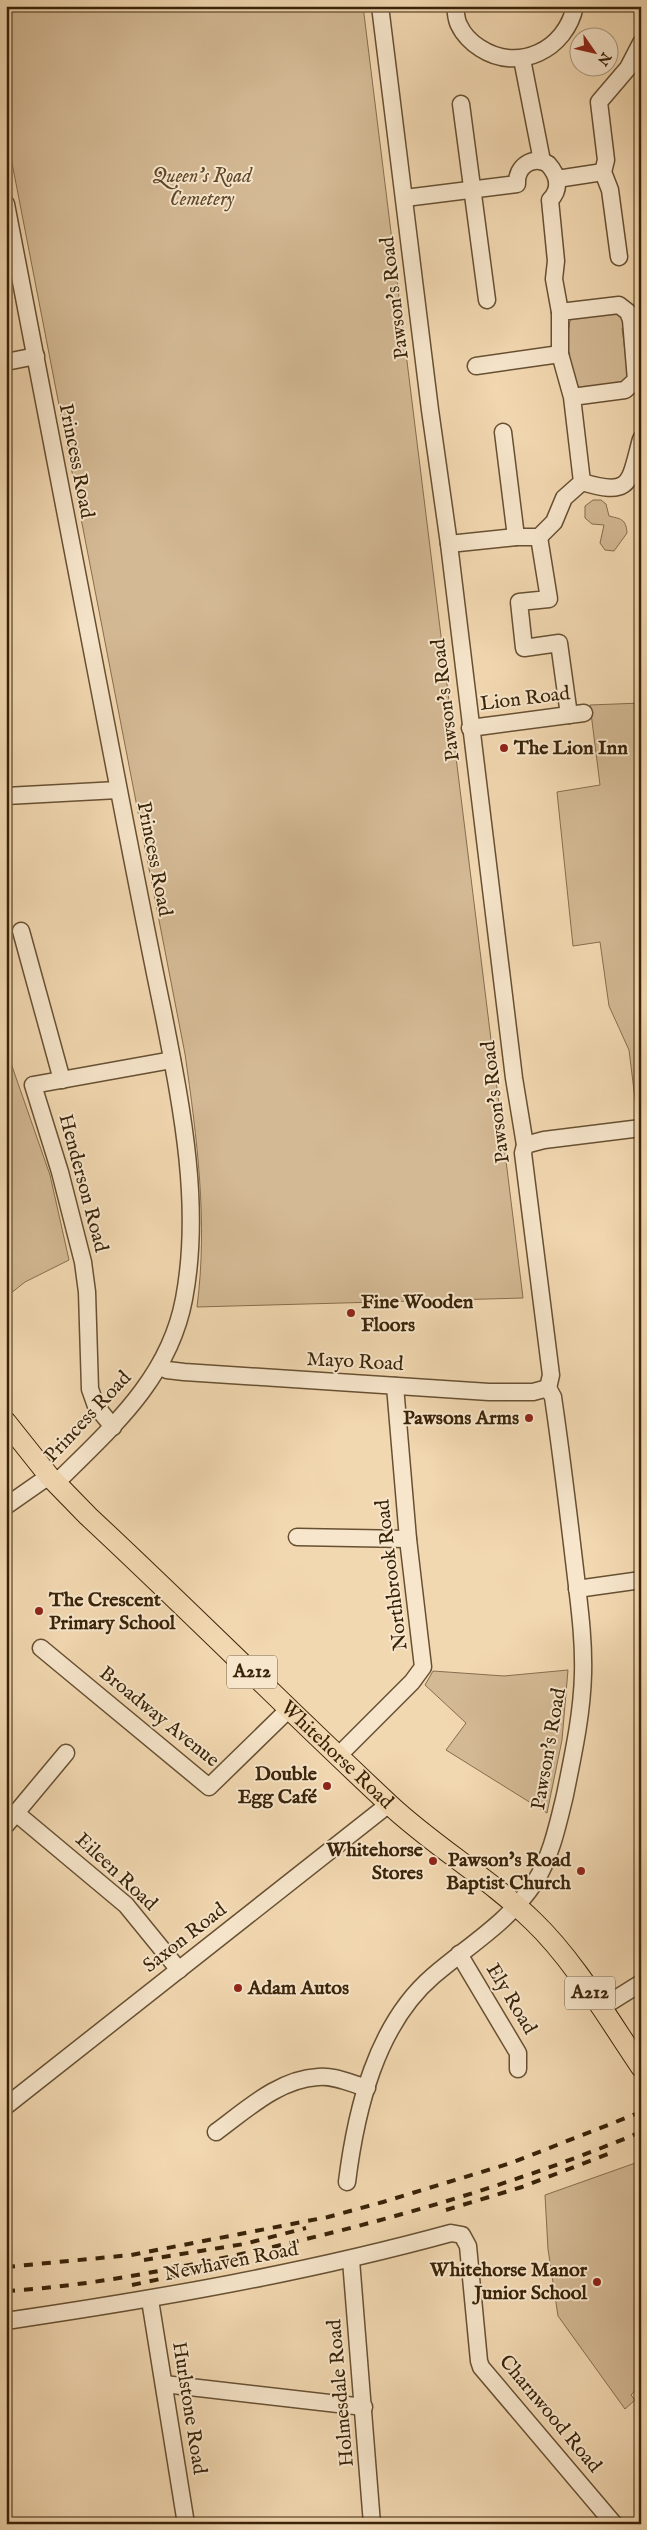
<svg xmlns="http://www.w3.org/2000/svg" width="647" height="2530" font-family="'IM FELL English',serif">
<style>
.green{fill:#d3b994;stroke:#866e4e}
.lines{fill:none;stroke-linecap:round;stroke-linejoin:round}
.minor-casing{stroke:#675032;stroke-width:19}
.major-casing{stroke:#392308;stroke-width:22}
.minor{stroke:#f7e6cc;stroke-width:16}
.major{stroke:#f2d8b1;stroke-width:20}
.rail{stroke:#392308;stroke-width:4;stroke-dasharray:9 9;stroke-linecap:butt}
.poi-dot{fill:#8f2418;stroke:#f7e6cc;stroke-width:2}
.labels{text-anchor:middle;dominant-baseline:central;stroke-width:4;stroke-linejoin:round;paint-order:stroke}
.shield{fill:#f7e6cc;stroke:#725e43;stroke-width:1}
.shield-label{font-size:19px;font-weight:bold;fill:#392308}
.park-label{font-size:20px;font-style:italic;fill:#60482b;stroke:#f7e6cc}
.street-label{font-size:20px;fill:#392308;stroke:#f7e6cc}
.poi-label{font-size:20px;font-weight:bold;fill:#392308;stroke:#f7e6cc;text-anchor:end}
</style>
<rect width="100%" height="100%" fill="#f2d8b1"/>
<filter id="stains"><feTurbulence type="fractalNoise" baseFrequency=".004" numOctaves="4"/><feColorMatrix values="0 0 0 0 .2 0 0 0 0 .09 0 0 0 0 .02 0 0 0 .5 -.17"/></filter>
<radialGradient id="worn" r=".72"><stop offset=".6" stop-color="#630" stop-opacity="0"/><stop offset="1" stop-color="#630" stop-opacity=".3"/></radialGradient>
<g class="green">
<path d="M6,6h357l160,1292 -326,9c11,-85 0,-169 -12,-253l-179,-922z"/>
<path d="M620,309l7,18 -5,1 7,54 -50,6 -12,-31 3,-2 -4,-9 4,-25 1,-3z"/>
<path d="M593,500h8l5,4 3,12c11,3 17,2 18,17l-13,18 -9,-1 -5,-7 4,-18 -12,-1 -7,-6v-12z"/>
<path d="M641,703v411l-4,1 -8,-65 -20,-44 -9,-64 -27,4 -16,-154 43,-7 -10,-80z"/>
<path d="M6,1049l44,126 19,85 -44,22 -19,15z"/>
<path d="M568,1670l-6,70 -15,73 -101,-63 20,-27 -41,-38 8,-14 71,5z"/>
<path d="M641,2161v224l-10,10 4,5 -10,9 -67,-93 -10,-67 -3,-54z"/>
</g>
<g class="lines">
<g class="minor-casing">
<g id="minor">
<path d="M380,6l50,404 19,134 65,534 11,67 -2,8 28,222 -3,13"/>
<path d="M455,6c1,6 1,14 4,19 4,9 13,18 21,23 38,25 86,2 95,-42"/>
<path d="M522,59l20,102"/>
<path d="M461,104l26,196"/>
<path d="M557,179l46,-7"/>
<path d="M405,198l112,-14c-1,-18 16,-29 31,-20 10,11 13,25 2,36l6,61 -2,18 6,33"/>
<path d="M6,204c41,208 79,415 120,623 12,61 24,123 37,185 18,92 39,192 21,287 -15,80 -73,129 -128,184"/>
<path d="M619,257l-9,-67 -7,-18 3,-12 -7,-58 29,-34 13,-25"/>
<path d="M6,362l30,-6"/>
<path d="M476,366l84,-12"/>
<path d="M503,432l13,105"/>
<path d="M582,482c50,15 47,1 59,-43"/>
<path d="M539,537l10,62 -30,3 5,46 35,-5 10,72"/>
<path d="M449,544l67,-7h23l15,-15 10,-24 18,-16 -10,-85 -12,-43v-42l59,-7 9,7 3,8 5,60 -11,10 -53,7"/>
<path d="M470,728l114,-15"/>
<path d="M6,796l112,-6"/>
<path d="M21,931l41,149"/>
<path d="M525,1145l19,-5 97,-12"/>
<path d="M160,1367l7,3 17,2 305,20h44l15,-4"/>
<path d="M113,1427l-17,-21 -6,-17 -3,-97 -4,-30 -23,-90 -27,-87 139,-25"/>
<path d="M6,1506l43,-30"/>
<path d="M297,1537l111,2"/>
<path d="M577,1589l64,-9"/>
<path d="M41,1648l168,139 81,-79"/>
<path d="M339,1755l73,-73 11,-15 -15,-128 -13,-153"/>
<path d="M16,1813l110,92 53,65"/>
<path d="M6,1825l60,-72"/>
<path d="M459,1954l59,99v16"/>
<path d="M601,2008l40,-25"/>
<path d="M6,2106l383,-302"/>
<path d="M216,2132c30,-22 63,-53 102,-55 16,-2 34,7 49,11"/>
<path d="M347,2182c9,-72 29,-157 86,-206 36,-31 76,-54 102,-94 16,-25 23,-58 30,-87 8,-40 17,-80 18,-121 1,-36 -4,-70 -8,-105 -6,-51 -12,-101 -19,-151l-3,-21 -5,-9"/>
<path d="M351,2260l21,264"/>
<path d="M150,2300l36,224"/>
<path d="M6,2321c150,-22 299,-48 445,-88l11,2 6,11 11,115 2,6 133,157"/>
<path d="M164,2384l200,23"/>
</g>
</g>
<g class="major-casing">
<g id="major">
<path id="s1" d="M6,1422l43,54 39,40c102,95 200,194 302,289 45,42 99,73 143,116 41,39 76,99 108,146"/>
</g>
</g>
<use href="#minor" class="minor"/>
<use href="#major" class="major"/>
<g class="rail">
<path d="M446,2210l76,-23 91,-35"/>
<path d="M144,2260l100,-16 62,-16"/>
<path d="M6,2267l125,-12 197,-38 55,-15 128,-39 130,-51"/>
<path d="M132,2285l66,-14"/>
<path d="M6,2291c85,-5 167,-22 249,-40 133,-30 261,-67 386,-119"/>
</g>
</g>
<g class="poi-dot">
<circle cx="504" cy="748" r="5"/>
<circle cx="351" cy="1313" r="5"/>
<circle cx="529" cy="1418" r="5"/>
<circle cx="39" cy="1611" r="5"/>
<circle cx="327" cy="1786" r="5"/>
<circle cx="433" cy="1861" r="5"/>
<circle cx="581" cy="1871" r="5"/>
<circle cx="238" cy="1988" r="5"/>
<circle cx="597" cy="2282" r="5"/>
</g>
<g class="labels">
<g class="shield">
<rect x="227" y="1655.5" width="50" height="33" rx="4"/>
<rect x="565" y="1976.5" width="50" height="33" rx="4"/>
</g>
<g class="shield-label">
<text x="252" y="1672">A212</text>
<text x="590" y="1993">A212</text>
</g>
<g class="park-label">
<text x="202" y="176">Queen's Road<tspan x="202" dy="23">Cemetery</tspan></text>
</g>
<g class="street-label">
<text transform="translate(395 298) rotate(-97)">Pawson's Road</text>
<text transform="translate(76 461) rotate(79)">Princess Road</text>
<text transform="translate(525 699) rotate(-7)">Lion Road</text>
<text transform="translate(446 700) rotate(-97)">Pawson's Road</text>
<text transform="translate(154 859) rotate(79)">Princess Road</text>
<text transform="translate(496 1102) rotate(-97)">Pawson's Road</text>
<text transform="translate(83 1183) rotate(75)">Henderson Road</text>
<text transform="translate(355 1362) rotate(3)">Mayo Road</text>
<text transform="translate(88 1417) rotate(-47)">Princess Road</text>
<text transform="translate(392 1575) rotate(-97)">Northbrook Road</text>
<text transform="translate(159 1717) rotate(39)">Broadway Avenue</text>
<text transform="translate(549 1749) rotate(-80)">Pawson's Road</text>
<text stroke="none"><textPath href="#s1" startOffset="470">Whitehorse Road</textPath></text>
<text transform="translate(116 1872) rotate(43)">Eileen Road</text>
<text transform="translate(185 1938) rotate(-38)">Saxon Road</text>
<text transform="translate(511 1999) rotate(59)">Ely Road</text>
<text transform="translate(231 2262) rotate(-11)">Newhaven Road</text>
<text transform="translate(341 2393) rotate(-95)">Holmesdale Road</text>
<text transform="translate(189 2408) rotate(81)">Hurlstone Road</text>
<text transform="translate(550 2414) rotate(50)">Charnwood Road</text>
</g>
<g class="poi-label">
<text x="514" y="748" text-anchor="start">The Lion Inn</text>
<text x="361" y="1302" text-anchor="start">Fine Wooden<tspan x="361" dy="23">Floors</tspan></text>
<text x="519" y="1418">Pawsons Arms</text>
<text x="49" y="1600" text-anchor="start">The Crescent<tspan x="49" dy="23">Primary School</tspan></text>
<text x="317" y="1774">Double<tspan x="317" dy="23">Egg Café</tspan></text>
<text x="423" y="1850">Whitehorse<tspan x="423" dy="23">Stores</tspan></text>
<text x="571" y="1860">Pawson's Road<tspan x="571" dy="23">Baptist Church</tspan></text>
<text x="248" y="1988" text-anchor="start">Adam Autos</text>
<text x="587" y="2270">Whitehorse Manor<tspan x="587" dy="23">Junior School</tspan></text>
</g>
</g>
<rect width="647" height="2530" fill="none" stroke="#f2d8b1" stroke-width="25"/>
<rect x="8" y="8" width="632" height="2515" fill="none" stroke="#392308" stroke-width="2.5"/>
<rect x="12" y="12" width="622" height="2505" fill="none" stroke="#392308"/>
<g transform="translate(594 52) rotate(124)"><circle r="24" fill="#f7e6cc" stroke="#ab987e"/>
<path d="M0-4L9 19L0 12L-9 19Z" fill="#8f2418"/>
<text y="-8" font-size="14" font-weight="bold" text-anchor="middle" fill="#392308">N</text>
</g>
<rect width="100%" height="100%" filter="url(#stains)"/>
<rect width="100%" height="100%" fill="url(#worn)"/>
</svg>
